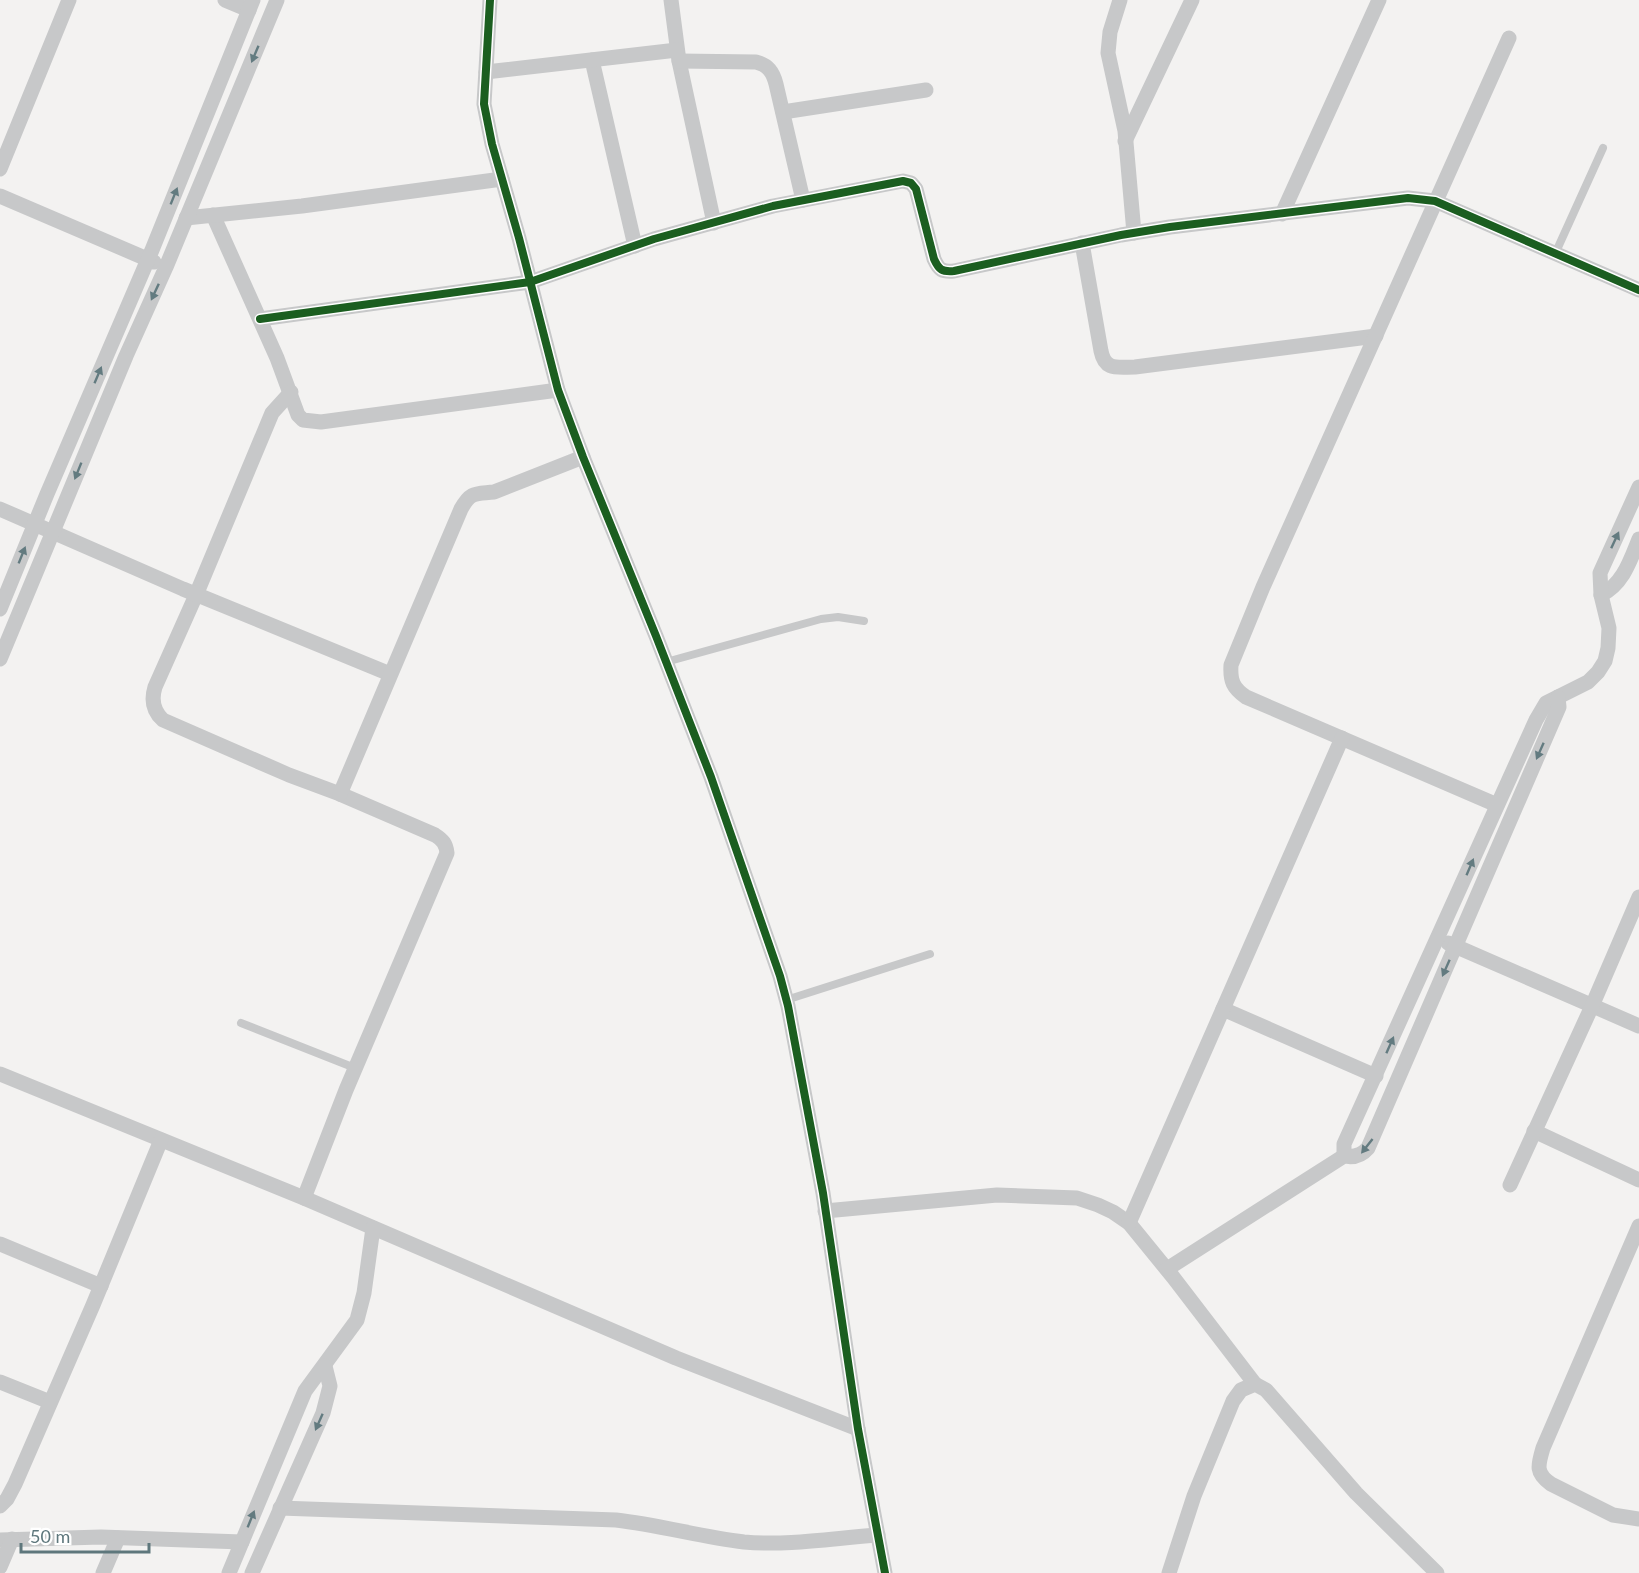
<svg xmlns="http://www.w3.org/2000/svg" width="1639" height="1573" font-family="Lato,sans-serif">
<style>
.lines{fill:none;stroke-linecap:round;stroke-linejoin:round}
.lane{stroke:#c7c8c9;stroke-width:8}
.street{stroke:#c7c8c9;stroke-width:15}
.cycleway-casing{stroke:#fff;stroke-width:11}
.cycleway{stroke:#1b5e20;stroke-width:8}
.oneway{fill:#637b80}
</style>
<rect width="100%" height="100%" fill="#f3f2f1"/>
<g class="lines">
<g class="lane">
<path d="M1555,254l48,-106"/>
<path d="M666,662l155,-43 17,-2 26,4"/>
<path d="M786,1000l144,-46"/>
<path d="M241,1023l114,45"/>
</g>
<g class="street">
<path d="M225,0l24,10"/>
<path d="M490,0l-6,104 8,40 27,94 39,152 25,67 73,179 55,141 69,199 8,30 35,187 35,236 27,144"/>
<path d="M671,0l8,61 35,162"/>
<path d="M1120,0l-10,32 -2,21 17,78 9,102"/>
<path d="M592,60l43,186"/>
<path d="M679,61l77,1c12,3 17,10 20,22l27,116"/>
<path d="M486,72l191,-22"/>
<path d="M783,112l143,-22"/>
<path d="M1125,141l67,-141"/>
<path d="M0,169l69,-169"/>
<path d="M0,196l154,66"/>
<path d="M1282,214l97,-214"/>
<path d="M213,215l64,143 21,57 5,5 18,2 237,-32"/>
<path d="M186,218l116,-12 200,-27"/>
<path d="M1082,243l19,108c4,20 16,16 34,16l241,-31"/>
<path d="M260,319l270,-37 124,-43 119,-33 130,-25 8,2 5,6 18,70c5,11 8,13 20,12l167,-36 49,-8 238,-29 27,3 204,89"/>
<path d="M291,392l-19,21 -76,182 -41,92c-4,13 -2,24 8,33l126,55 51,19 95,41c8,5 11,9 12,18l-101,237 -42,108"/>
<path d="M0,509l183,80 207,85"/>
<path d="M1601,595c22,-11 29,-34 38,-56"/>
<path d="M0,609l47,-115 105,-244 101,-250"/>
<path d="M0,659l126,-303 40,-89 111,-267"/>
<path d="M340,794l121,-285c10,-18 15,-15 33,-17l89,-35"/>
<path d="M1497,805l-251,-108c-13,-9 -16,-16 -15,-32l32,-78 246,-549"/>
<path d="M1448,943l191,83"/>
<path d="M1223,1009l153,67"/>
<path d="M0,1074l304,124 372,160 182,71"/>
<path d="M1534,1131l105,49"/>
<path d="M1344,1156v-12l192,-424 10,-17 42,-21 10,-10 7,-11 3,-13 1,-20 -8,-33 -1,-22 39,-86"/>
<path d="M1510,1185l82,-179 47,-109"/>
<path d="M825,1211l172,-16 80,3 21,7 15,7 16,11 44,54 82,107"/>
<path d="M1129,1223l213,-485"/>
<path d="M1639,1226l-96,222c-5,17 -8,25 8,36l62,31 26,4"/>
<path d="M0,1244l101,42"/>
<path d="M1167,1269l177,-113c10,2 18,-1 24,-8l191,-441 -1,-10"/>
<path d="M0,1382l50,20"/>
<path d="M0,1506l7,-7 8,-15 78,-179 68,-165"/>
<path d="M280,1508l336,12c44,5 85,17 128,22 44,4 90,-4 134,-7"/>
<path d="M0,1540l101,-3 141,5"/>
<path d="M0,1567l12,-28"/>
<path d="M103,1573l15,-35"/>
<path d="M229,1573l76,-182 52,-71 7,-27 9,-65"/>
<path d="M252,1573l71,-160 7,-27 -5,-20"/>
<path d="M1169,1573l25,-77 39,-95 8,-11 14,-6 11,6 90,103 81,80"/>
</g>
<g class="cycleway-casing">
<g id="cycleway">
<path d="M490,0l-6,104 8,40 27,94 39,152 25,67 73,179 55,141 69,199 8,30 35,187 35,236 27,144"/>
<path d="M260,319l270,-37 124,-43 119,-33 130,-25 8,2 5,6 18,70c5,11 8,13 20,12l167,-36 49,-8 238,-29 27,3 204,89"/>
</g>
</g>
<use href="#cycleway" class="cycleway"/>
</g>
<defs><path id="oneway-solid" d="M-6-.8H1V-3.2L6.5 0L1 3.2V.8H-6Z" transform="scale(1.5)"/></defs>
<g class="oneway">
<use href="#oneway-solid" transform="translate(255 54) rotate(113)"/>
<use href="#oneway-solid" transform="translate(174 196) rotate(-68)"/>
<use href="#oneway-solid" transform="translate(155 292) rotate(115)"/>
<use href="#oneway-solid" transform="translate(98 375) rotate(-67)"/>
<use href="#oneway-solid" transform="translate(78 471) rotate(112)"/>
<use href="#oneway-solid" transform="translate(1615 540) rotate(-65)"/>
<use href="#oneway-solid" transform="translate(22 555) rotate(-68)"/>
<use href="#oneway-solid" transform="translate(1540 751) rotate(114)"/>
<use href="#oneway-solid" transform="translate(1470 867) rotate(-67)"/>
<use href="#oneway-solid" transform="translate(1446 968) rotate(114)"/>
<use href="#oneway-solid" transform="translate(1390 1045) rotate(-66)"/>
<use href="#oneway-solid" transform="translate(1367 1146) rotate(128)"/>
<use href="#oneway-solid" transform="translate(319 1422) rotate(114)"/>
<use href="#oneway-solid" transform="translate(251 1519) rotate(-68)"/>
</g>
<path d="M21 1543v9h128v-9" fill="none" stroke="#5e777c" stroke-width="3"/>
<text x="30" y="1543" font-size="18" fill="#5e777c" stroke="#ffffff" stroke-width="4.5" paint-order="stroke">50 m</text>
</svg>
